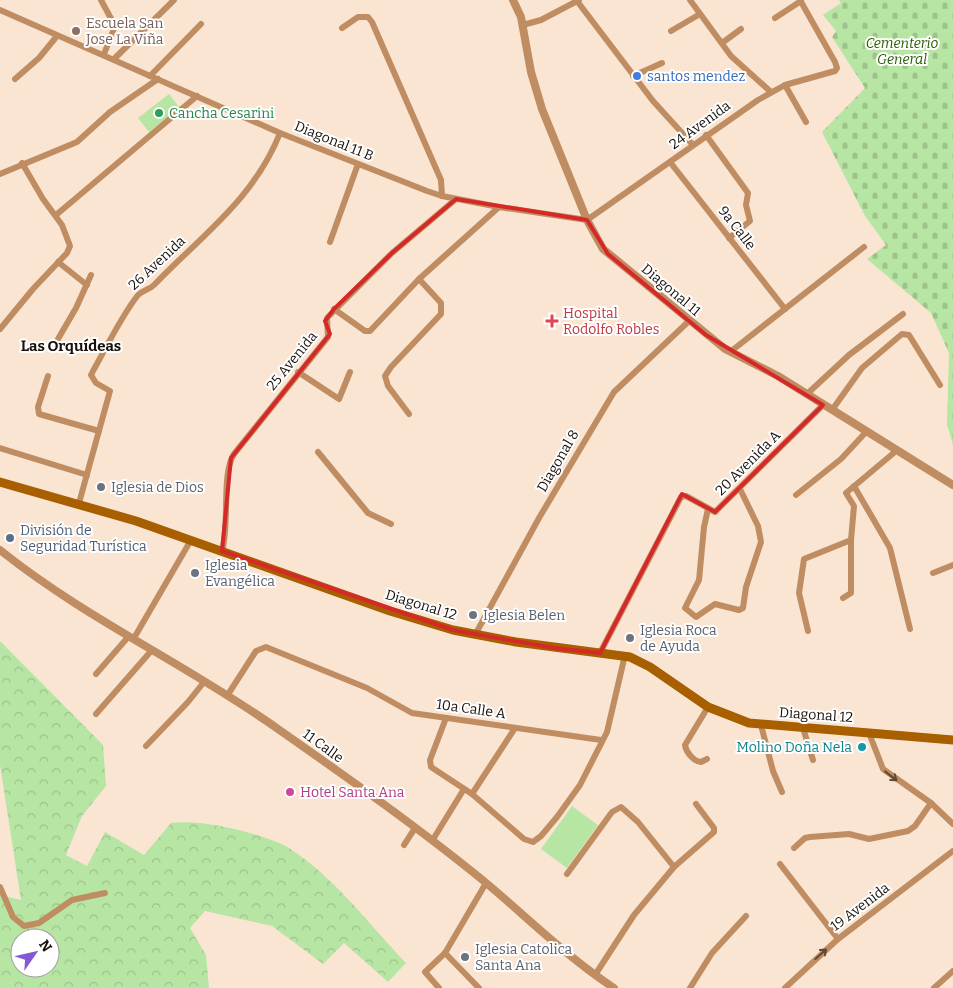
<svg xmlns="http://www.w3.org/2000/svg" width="953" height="988" font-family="Bitter,serif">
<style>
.forest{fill:url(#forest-crowns);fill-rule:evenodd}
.cemetery{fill:url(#cemetery-stones)}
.pitch{fill:#b7e5a3}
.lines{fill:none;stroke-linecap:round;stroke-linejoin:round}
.minor{stroke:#bf8d61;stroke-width:6}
.tertiary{stroke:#bf8d61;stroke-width:8}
.secondary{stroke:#a75f00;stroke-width:9}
.oneway{stroke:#634932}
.marked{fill:none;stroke:#d62828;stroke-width:4;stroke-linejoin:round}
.education-dot{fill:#8d6e63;stroke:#fff;stroke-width:2}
.shop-dot{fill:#3f7fe0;stroke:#fff;stroke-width:2}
.leisure-dot{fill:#2e9e5b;stroke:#fff;stroke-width:2}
.health-dot{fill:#e0444e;stroke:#fff;stroke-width:2}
.worship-dot{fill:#6b7280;stroke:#fff;stroke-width:2}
.service-dot{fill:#5c6f8a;stroke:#fff;stroke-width:2}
.culture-dot{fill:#0f9aa8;stroke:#fff;stroke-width:2}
.hotel-dot{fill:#d1479c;stroke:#fff;stroke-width:2}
.labels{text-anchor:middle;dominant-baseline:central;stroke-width:4;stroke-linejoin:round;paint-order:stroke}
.education-label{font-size:14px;fill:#785e54;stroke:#fff;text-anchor:start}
.park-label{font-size:14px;font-style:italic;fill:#285c00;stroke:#fff}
.shop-label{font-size:14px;fill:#366cbe;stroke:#fff;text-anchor:start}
.leisure-label{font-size:14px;fill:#27864d;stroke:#fff;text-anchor:start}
.street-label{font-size:14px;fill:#18110b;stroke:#fff}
.health-label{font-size:14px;fill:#be3a42;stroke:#fff;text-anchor:start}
.worship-label{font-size:14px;fill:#5b616d;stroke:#fff;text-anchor:start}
.service-label{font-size:14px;fill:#4e5e75;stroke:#fff;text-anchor:start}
.culture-label{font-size:14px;fill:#0d838f;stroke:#fff;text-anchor:end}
.hotel-label{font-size:14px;fill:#b23c85;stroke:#fff;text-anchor:start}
.neighbourhood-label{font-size:15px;font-weight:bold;fill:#18110b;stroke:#fff}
</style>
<defs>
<pattern id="forest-crowns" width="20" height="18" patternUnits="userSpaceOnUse" patternTransform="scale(1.25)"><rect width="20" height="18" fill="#b7e5a3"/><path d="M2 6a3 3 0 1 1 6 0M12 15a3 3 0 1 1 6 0" fill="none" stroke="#9dc38b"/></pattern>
<pattern id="cemetery-stones" width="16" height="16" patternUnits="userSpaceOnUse" patternTransform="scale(1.25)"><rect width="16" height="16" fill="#b7e5a3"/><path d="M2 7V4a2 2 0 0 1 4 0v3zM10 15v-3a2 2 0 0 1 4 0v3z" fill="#9dc38b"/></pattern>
</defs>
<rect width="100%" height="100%" fill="#fae5d3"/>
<path class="forest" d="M0,641l103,104 3,41 -24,30 -16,39 21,11 18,-34 39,23 27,-32c17,-2 32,0 49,3 17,3 56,13 69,22 46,30 79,75 117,115l-18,19 -44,-39 -21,21 -51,-38 -67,-15 -15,17 16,27 3,33h-209v-93l21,5 -21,-135zM20,938h30v30h-30z"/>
<path class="cemetery" d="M839,0h114v445l-6,-21 2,-71 -18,-40 -64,-54 19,-14 -21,-29 -43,-84 43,-44 -33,-51 4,-6 -13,-16 18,-12z"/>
<g class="pitch">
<path d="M169,94l11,14 -31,24 -11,-14z"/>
<path d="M572,806l26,19 -31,43 -26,-19z"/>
</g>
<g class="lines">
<g class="minor">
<path d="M101,0l14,26 -11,28"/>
<path d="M690,0l41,56 40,36"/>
<path d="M577,1l76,100 40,44"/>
<path d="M0,10l280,123 147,58 15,5 57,11 88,13 171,-120 27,-15 50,-14 2,-3 -2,-6 -35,-62"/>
<path d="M775,18l26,-17"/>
<path d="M523,25l18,-5 38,-20"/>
<path d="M342,28l16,-11h10l4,5 69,158 1,16"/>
<path d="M671,31l29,-17"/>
<path d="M722,43l19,-14"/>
<path d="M114,59l60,-59"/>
<path d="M150,76l51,-52"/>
<path d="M633,76l29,-13"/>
<path d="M15,79l24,-21 18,-22"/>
<path d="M785,85l21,37"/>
<path d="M706,135l42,58 -2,12 4,16 -21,17"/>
<path d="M670,162l115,147"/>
<path d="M0,174l77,-32 33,-30 48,-33"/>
<path d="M56,215l141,-119"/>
<path d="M330,242l28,-78"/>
<path d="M58,262l29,23"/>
<path d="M334,309l31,22h5l49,-52 80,-72"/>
<path d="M0,329l33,-40 34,-36 3,-7 -8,-21 -19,-26 -21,-36"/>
<path d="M58,339l18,-31 15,-33"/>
<path d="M730,352l134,-105"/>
<path d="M298,372l41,27 11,-27"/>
<path d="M48,376l-10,31 1,7 60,17"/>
<path d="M807,394l42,-39 54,-41"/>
<path d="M832,410l30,-42 40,-34 7,1 31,50"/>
<path d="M409,414l-21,-28 -3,-10 6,-9 50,-53v-11l-22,-24"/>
<path d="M0,448l87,27"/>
<path d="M318,452l50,61 23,11"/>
<path d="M854,486l36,62 20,81"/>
<path d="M796,495l45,-36 25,-27"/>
<path d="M79,503l31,-112 -14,-8 -5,-8 2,-4c13,-23 29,-56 45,-76 5,-5 11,-5 16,-10 47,-49 100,-86 126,-152"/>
<path d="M708,509l-4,18 -5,53 -14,28 11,9 19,-13 24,6 4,-2 3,-21 15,-45 -3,-16 -18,-37"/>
<path d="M222,551c8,-27 -1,-77 12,-97l94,-117 -1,-19 65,-65 64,-54"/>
<path d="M933,573l20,-8"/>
<path d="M843,598l8,-5v-53l3,-34 -8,-13 50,-42"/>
<path d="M808,631l-9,-38 5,-34 47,-19"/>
<path d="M475,635l64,-117 75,-126 75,-71"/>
<path d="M134,638l57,-98"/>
<path d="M600,653l81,-156 5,-1 29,16 108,-107"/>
<path d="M96,674l33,-38"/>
<path d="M227,696l29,-45 10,-4 101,41 45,25 189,27"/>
<path d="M96,714l56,-64"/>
<path d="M446,718l-16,42 1,7 41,27 52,45 9,3 8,-6 16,-19 23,-32 27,-53 18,-77"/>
<path d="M761,725l12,46 9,21"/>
<path d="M803,728l10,32"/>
<path d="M869,733l14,36 48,34 22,21"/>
<path d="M146,746l42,-44 16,-20"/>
<path d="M707,759l-6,3c-8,-1 -15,-10 -16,-17l23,-38"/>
<path d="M472,794l43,-66"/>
<path d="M432,841l32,-52"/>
<path d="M404,845l11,-17"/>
<path d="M794,848l11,-10 5,-1 39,-3 20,5 39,-8 7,-5 16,-23"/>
<path d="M780,864l58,75"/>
<path d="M567,874l45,-62 9,-5 17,15 36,45"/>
<path d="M0,887l13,30 11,9 15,-3 33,-23 33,-7"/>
<path d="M445,953l34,35"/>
<path d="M595,975l39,-60 40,-48 40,-35v-4l-18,-24"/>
<path d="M439,988l-14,-16 20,-19 41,-70"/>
<path d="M690,988l22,-35 34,-37"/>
<path d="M785,988l53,-49 115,-88"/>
<path d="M934,988l19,-17"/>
</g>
<g class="tertiary">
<path d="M513,0l8,17 10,55 11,37 45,111 16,29 122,100 53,27 175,109"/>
<path d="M0,550c86,69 188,115 278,179 70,49 141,99 207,153 43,36 82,75 129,106"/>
</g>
<path class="secondary" d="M0,482l136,39 254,90 63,19 63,12 114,15 20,10 58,40 41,16 204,17"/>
</g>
<defs><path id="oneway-shaft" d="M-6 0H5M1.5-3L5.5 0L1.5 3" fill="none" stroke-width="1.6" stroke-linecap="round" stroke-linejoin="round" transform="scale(1.25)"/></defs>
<g class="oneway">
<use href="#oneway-shaft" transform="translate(891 776) rotate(38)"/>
<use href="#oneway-shaft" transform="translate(821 954) rotate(-42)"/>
</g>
<path class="marked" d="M456,199l131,21 21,34 98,81 117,70 -108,107 -33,-18 -82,159 -46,-5 -101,-18 -231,-79 9,-93 99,-124 -5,-13 9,-12 58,-56z"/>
<circle class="education-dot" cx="76" cy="31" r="5"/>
<circle class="shop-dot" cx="637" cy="76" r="5"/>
<circle class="leisure-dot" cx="159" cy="113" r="5"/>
<path class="health-dot" d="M549.5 313.5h5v5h5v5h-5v5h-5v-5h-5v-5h5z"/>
<g class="worship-dot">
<circle cx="101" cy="487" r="5"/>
<circle cx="195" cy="573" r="5"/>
<circle cx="473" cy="615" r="5"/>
<circle cx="630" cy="638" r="5"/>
<circle cx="465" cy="957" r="5"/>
</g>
<circle class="service-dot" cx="10" cy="538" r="5"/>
<circle class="culture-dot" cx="862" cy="747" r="5"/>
<circle class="hotel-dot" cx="290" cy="792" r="5"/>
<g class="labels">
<g class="education-label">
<text x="86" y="23">Escuela San<tspan x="86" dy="16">Jose La Viña</tspan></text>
</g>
<g class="park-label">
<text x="902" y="43">Cementerio<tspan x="902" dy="16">General</tspan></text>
</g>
<g class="shop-label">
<text x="647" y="76">santos mendez</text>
</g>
<g class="leisure-label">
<text x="169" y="113">Cancha Cesarini</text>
</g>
<g class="street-label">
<text transform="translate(700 125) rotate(-36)">24 Avenida</text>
<text transform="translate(334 141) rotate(22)">Diagonal 11 B</text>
<text transform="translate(737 228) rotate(52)">9a Calle</text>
<text transform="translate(157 263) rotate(-43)">26 Avenida</text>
<text transform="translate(671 290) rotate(40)">Diagonal 11</text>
<text transform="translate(292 361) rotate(-51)">25 Avenida</text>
<text transform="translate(558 461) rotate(-60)">Diagonal 8</text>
<text transform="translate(748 463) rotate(-45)">20 Avenida A</text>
<text transform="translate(421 605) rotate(17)">Diagonal 12</text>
<text transform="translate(471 709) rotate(8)">10a Calle A</text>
<text transform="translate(816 715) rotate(4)">Diagonal 12</text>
<text transform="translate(323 746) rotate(36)">11 Calle</text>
<text transform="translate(860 907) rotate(-37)">19 Avenida</text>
</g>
<g class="health-label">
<text x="563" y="313">Hospital<tspan x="563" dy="16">Rodolfo Robles</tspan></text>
</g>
<g class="worship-label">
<text x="111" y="487">Iglesia de Dios</text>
<text x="205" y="565">Iglesia<tspan x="205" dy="16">Evangélica</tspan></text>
<text x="483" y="615">Iglesia Belen</text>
<text x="640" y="630">Iglesia Roca<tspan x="640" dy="16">de Ayuda</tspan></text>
<text x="475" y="949">Iglesia Catolica<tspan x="475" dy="16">Santa Ana</tspan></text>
</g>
<g class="service-label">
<text x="20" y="530">División de<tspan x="20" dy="16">Seguridad Turística</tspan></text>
</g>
<g class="culture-label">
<text x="852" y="747">Molino Doña Nela</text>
</g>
<g class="hotel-label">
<text x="300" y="792">Hotel Santa Ana</text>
</g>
<g class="neighbourhood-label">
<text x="71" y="346">Las Orquídeas</text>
</g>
</g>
<g transform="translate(35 953) rotate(56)"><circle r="24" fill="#ffffff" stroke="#a3a09d"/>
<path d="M0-4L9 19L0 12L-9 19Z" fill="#835ad3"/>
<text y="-8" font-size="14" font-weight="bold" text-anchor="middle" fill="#18110b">N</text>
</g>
</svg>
